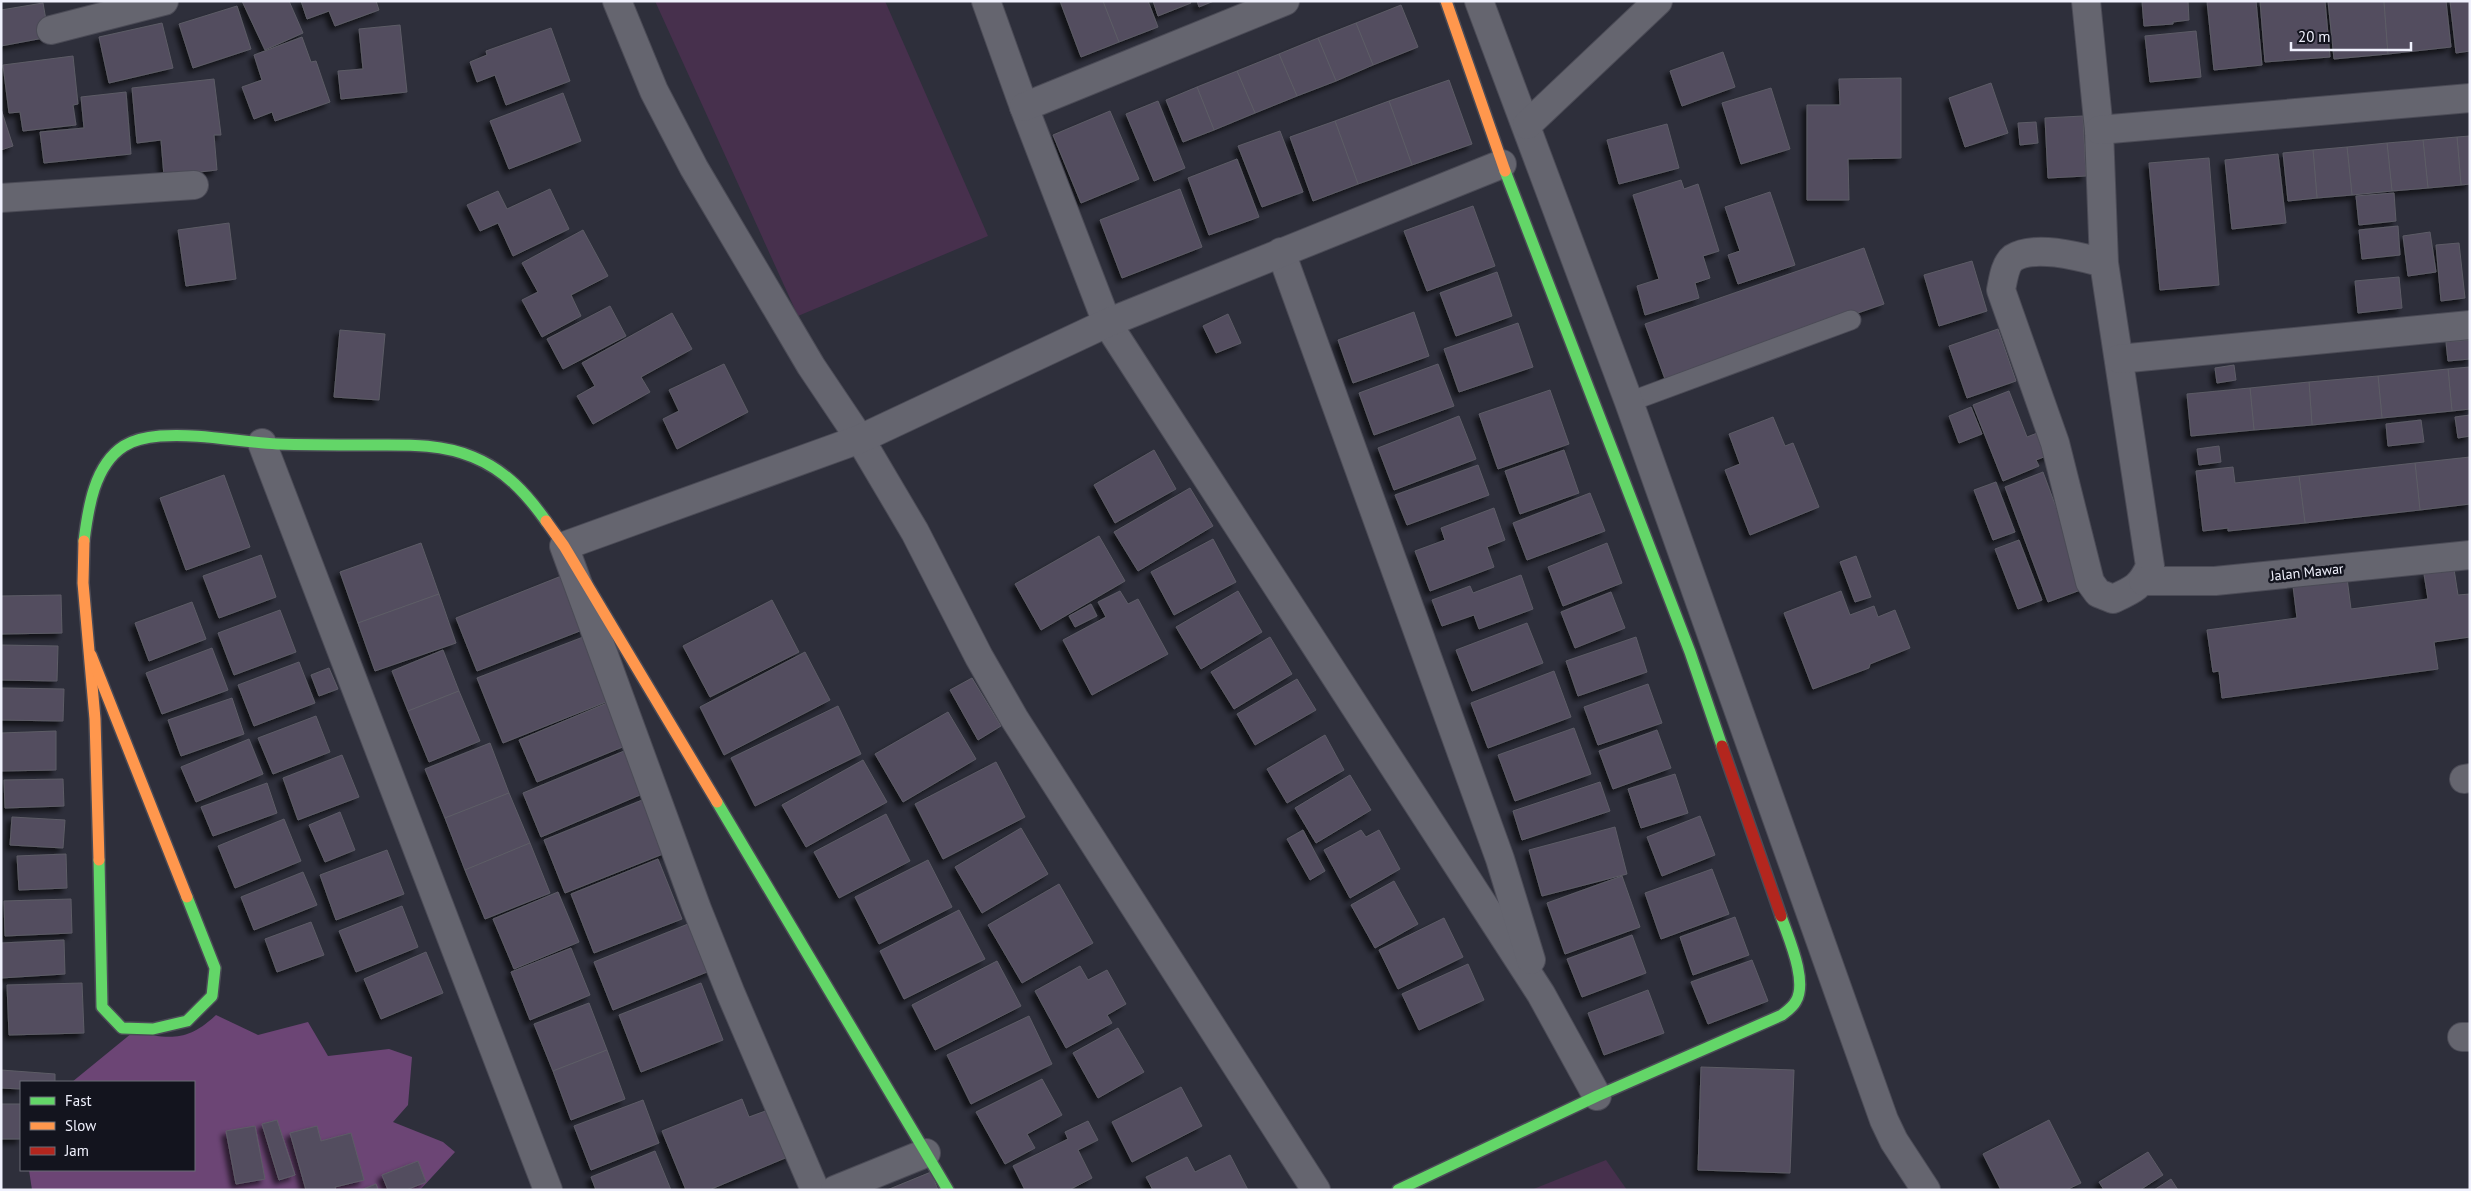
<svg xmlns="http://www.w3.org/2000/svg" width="2471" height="1191" font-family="'PT Sans',sans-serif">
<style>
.green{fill:#47304d}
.forest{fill:#6c4575}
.building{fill:#524d5f;stroke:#5d5c66;filter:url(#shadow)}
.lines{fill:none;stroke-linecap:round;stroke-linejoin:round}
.lane-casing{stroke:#4b4b56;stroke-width:21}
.street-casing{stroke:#4b4b56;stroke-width:30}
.fast-casing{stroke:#4b4b56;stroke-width:14}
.slow-casing{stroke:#4b4b56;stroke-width:14}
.jam-casing{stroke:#4b4b56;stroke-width:14}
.lane{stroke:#65656f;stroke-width:19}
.street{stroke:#65656f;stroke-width:28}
.fast{stroke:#63d668;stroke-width:11}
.slow{stroke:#ff974d;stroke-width:11}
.jam{stroke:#b3261e;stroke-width:11}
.labels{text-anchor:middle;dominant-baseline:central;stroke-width:5;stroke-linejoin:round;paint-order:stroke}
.street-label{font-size:14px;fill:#f0f1fd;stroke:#13141e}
</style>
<defs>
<filter id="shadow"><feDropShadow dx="-4.5" dy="4.5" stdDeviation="2.5" flood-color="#0009"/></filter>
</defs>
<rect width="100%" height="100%" fill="#2e2f3b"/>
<g class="green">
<path d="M655,1h230l103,235 -190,80z"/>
<path d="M1606,1160l21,30h-96z"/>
</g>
<path class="forest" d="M216,1015l42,20 50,-13 20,34 61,-7 23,8 -4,48 -15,17 50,20 12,10 -35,38h-388l-3,-20h165v-88h-122l60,-49c38,4 53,11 84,-18z"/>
<g class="building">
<path d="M242,1h47l14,32 -38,17z"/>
<path d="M301,1h75l3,9 -44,16 -6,-15 -22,8z"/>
<path d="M1060,1h43l16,41 -38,15z"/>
<path d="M1103,1h45l10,26 -39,15z"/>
<path d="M1153,1h37l1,2 -33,13z"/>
<path d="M1197,1h17l-15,6z"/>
<path d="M2142,1h46l1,19 -16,2v2l-29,2z"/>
<path d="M2207,1h49l6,64 -48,5z"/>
<path d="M2260,1h65l5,56 -65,5z"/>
<path d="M2328,1h56l4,53 -54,5z"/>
<path d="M2384,1h62l5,46 -63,7z"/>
<path d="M2450,1h20v50l-14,2z"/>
<path d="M43,3l6,34 -48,9v-36z"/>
<path d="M1401,5l17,42 -45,18 -17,-42z"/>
<path d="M237,6l14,43 -58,19 -14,-44z"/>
<path d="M162,23l11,45 -64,15 -10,-46z"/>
<path d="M1356,23l17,42 -37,16 -18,-43z"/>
<path d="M400,25l7,67 -66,7 -3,-28 25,-2 -4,-40z"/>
<path d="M551,28l19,53 -64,24 -11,-30 -18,7 -7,-20 17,-7 -1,-4z"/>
<path d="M2196,31l5,46 -51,5 -5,-46z"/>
<path d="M302,37l9,25 5,-1 14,41 -55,19 -3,-9 -18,7 -12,-32 20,-7 -8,-25z"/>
<path d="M1318,38l18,43 -39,15 -18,-42z"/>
<path d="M1723,52l12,35 -53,19 -12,-35z"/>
<path d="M1279,54l18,42 -42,17 -18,-42z"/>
<path d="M73,56l5,48 -5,1 3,20 -53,6 -3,-19 -11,1 -6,-48z"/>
<path d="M1237,71l18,42 -41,17 -17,-43z"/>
<path d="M1901,78v80l-53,1 1,41h-42v-95h33l-1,-26z"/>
<path d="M214,79l7,56h-7l3,35 -53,6 -3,-36 -24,3 -5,-55z"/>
<path d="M1449,80l23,64 -60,21 -23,-64z"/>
<path d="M1991,83l17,50 -43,14 -16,-49z"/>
<path d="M1197,87l17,43 -31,12 -17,-42z"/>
<path d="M1771,88l19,61 -49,15 -19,-61z"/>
<path d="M126,92l5,62 -87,9 -4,-31 44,-4 -3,-31z"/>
<path d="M563,93l18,48 -72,28 -19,-48z"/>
<path d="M1158,101l27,67 -31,13 -28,-67z"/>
<path d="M1389,101l23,64 -54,19 -23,-63z"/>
<path d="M1,109l12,37 -12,4z"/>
<path d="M1110,111l29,68 -58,24 -28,-68z"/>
<path d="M2083,116l3,60 -38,2 -3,-60z"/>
<path d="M1335,121l23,63 -45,17 -23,-64z"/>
<path d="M2036,122l2,21 -18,2 -2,-22z"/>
<path d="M1667,124l12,44 -60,16 -12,-44z"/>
<path d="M1280,131l23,61 -41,15 -24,-61z"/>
<path d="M2470,136v48l-9,1 -4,-48z"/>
<path d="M2457,137l4,48 -33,3 -5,-48z"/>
<path d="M2423,140l5,48 -36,3 -5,-48z"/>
<path d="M2387,143l5,48 -40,4 -5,-48z"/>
<path d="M2347,147l5,48 -35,3 -4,-48z"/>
<path d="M2313,150l4,48 -29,3 -5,-48z"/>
<path d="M2278,154l8,69 -54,6 -7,-69z"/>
<path d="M2209,158l10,127 -59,5 -11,-127z"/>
<path d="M1237,159l22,58 -50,18 -21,-57z"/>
<path d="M1681,180l3,9 14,-5 21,67 -16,5 7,22 -15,5 4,15 -54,17 -8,-29 22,-7 -26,-84z"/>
<path d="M550,189l19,40 -56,27 -15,-33 -18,8 -13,-26 31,-14 9,18z"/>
<path d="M1180,189l22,58 -80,31 -22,-58z"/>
<path d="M1770,192l25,73 -57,19 -10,-29 12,-4 -15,-44z"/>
<path d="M2394,193l2,28 -37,4 -3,-29z"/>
<path d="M1473,206l22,60 -68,25 -23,-60z"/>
<path d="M229,223l7,56 -50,7 -8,-56z"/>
<path d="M2398,226l2,29 -38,4 -3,-29z"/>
<path d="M583,230l25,46 -37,19 10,21 -39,21 -20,-37 16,-8 -16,-29z"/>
<path d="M2430,232l6,40 -28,4 -5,-40z"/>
<path d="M2459,243l6,55 -24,3 -5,-56z"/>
<path d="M1864,248l20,56 -219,75 -20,-55z"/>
<path d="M1972,261l15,50 -48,15 -15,-51z"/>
<path d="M1497,272l15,44 -56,20 -16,-43z"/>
<path d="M2399,277l3,31 -44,5 -3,-32z"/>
<path d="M610,306l16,30 -63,33 -16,-30z"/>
<path d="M1414,312l15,44 -76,27 -15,-43z"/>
<path d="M672,313l20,36 -51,28 9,15 -57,32 -16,-28 18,-10 -13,-23z"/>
<path d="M1228,314l13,29 -25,10 -13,-27z"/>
<path d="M1518,323l15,44 -74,25 -15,-43z"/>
<path d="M1998,329l18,52 -49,17 -18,-52z"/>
<path d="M340,330l45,4 -6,66 -45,-3z"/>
<path d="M2470,340v19l-22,2 -2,-19z"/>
<path d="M724,364l24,48 -71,37 -14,-30 16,-8 -10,-21z"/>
<path d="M1438,364l16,42 -80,29 -15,-42z"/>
<path d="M2234,365l2,15 -19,3 -2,-15z"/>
<path d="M2470,367v42l-18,2 -4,-42z"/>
<path d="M2448,369l4,42 -70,7 -4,-42z"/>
<path d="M2378,376l4,42 -70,7 -3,-43z"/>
<path d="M2309,382l3,43 -58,5 -4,-42z"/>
<path d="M2250,388l4,42 -63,6 -4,-42z"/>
<path d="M1550,390l19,54 -71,25 -19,-55z"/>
<path d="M2009,391l18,46 18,-7 9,23 -18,7 3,6 -36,15 -30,-76z"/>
<path d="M1971,407l11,27 -23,9 -10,-27z"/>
<path d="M2470,415v21l-12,2 -3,-21z"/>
<path d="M1459,416l17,43 -82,31 -16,-42z"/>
<path d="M1773,417l12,29 8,-3 26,64 -69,28 -25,-65 15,-6 -11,-30z"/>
<path d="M2421,420l3,22 -36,4 -2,-22z"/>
<path d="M2219,446l2,16 -22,3 -2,-16z"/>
<path d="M1154,450l22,39 -61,34 -21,-38z"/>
<path d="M1564,450l15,43 -59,21 -15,-43z"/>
<path d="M2470,457v47l-50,6 -5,-47z"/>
<path d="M2415,463l5,47 -115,13 -6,-47z"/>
<path d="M1478,465l11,30 -82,30 -12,-30z"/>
<path d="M2233,467l2,16 64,-7 6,47 -77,8v-3l-25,3 -7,-60z"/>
<path d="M2043,472l43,116 -38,14 -43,-115z"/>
<path d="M224,475l26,72 -64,23 -26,-72z"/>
<path d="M1996,482l19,50 -22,8 -19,-50z"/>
<path d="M1190,488l23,38 -75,45 -24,-39z"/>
<path d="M1590,493l15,38 -78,29 -14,-37z"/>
<path d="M1494,508l11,32 -18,7 7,20 -64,24 -15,-40 30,-11 -4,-12z"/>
<path d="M1099,536l26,45 -84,49 -26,-46z"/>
<path d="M1213,539l23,43 -62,33 -23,-43z"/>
<path d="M2019,540l23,60 -24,9 -23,-60z"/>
<path d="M421,543l18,51 -81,29 -18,-51z"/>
<path d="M1607,543l15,40 -59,23 -15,-39z"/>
<path d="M261,555l15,42 -57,21 -16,-42z"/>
<path d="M1856,556l15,41 -16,5 -15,-40z"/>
<path d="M2454,569l4,26 12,-1v43l-36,5 4,27 -216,29 -3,-27 -6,1 -6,-42 90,-12 -4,-32 54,-8 4,31 77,-10 -4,-25z"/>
<path d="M564,575l21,54 -108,42 -21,-53z"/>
<path d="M1521,575l12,34 -54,20 -5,-14 -32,11 -10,-26 38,-14 3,7z"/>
<path d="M1120,591l8,13 10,-5 30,55 -76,41 -29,-55 43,-23 -8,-15z"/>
<path d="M1238,591l24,41 -61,37 -25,-42z"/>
<path d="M1841,591l9,24 24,-9 4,11 17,-7 15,38 -40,16 -1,4 -56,21 -29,-76z"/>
<path d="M1611,592l14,36 -50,20 -14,-36z"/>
<path d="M439,594l17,49 -81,28 -17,-48z"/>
<path d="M61,595l1,38 -61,1v-38z"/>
<path d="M772,600l27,52 -89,45 -27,-51z"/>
<path d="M192,602l14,37 -57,22 -14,-38z"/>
<path d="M1091,604l6,12 -22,11 -6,-11z"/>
<path d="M280,610l16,42 -62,23 -16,-42z"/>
<path d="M1527,623l16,40 -71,28 -16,-41z"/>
<path d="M591,634l25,64 -113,45 -26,-65z"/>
<path d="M1270,637l22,37 -58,35 -23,-37z"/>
<path d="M1636,637l11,35 -69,24 -12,-35z"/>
<path d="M1,645l57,1 -1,35 -56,-1z"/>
<path d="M212,648l16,42 -66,24 -16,-41z"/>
<path d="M443,650l16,41 -51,20 -16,-40z"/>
<path d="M805,652l25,48 -106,55 -24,-48z"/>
<path d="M299,662l16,41 -61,23 -16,-41z"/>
<path d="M329,668l9,21 -19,7 -8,-21z"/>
<path d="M1554,671l17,46 -83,31 -17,-45z"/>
<path d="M972,678l29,48 -23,14 -28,-50z"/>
<path d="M1297,679l19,31 -61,35 -18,-31z"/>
<path d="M1648,684l14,39 -64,22 -14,-38z"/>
<path d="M1,688l63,1 -1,32 -62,-1z"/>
<path d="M459,691l21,50 -51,21 -21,-51z"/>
<path d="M232,698l12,36 -63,22 -13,-36z"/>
<path d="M607,703l18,43 -88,36 -18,-42z"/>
<path d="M838,706l23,48 -106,52 -24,-48z"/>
<path d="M948,712l28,47 -73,43 -28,-48z"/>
<path d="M316,716l14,36 -57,22 -15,-36z"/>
<path d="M1574,728l17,46 -76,27 -17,-46z"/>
<path d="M1657,730l14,38 -58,21 -14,-38z"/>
<path d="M56,731v39l-55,1v-38z"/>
<path d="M1325,735l19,35 -57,33 -20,-34z"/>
<path d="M249,739l14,35 -67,28 -15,-35z"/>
<path d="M490,743l19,50 -64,25 -20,-49z"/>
<path d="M629,749l18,43 -106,45 -18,-44z"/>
<path d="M342,755l17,42 -61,23 -15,-42z"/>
<path d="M863,760l24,42 -81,45 -24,-42z"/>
<path d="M996,762l29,55 -82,42 -28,-55z"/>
<path d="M1675,774l13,39 -47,15 -13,-39z"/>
<path d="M1350,775l21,35 -55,33 -21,-35z"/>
<path d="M63,779l1,27 -59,2 -1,-28z"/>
<path d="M1600,782l10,29 -88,29 -9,-29z"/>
<path d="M267,783l10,30 -64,23 -12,-29z"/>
<path d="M509,793l21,50 -65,27 -20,-52z"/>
<path d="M652,796l21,54 -108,43 -21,-53z"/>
<path d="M340,812l15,38 -30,12 -16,-37z"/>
<path d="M886,814l24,47 -71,37 -25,-46z"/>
<path d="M1700,816l15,39 -53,21 -15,-39z"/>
<path d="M12,817l53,3 -2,28 -53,-3z"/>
<path d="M284,819l17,42 -66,27 -17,-42z"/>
<path d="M1615,827l12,47 -85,22 -13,-46z"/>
<path d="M1021,828l27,46 -66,39 -27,-46z"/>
<path d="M1303,830l22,41 -15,9 -23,-41z"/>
<path d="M1361,830l5,7 13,-7 21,39 -50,29 -26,-48z"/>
<path d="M530,843l20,50 -65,26 -20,-49z"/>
<path d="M387,850l17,44 -68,26 -16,-45z"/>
<path d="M66,854l1,34 -48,2 -2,-34z"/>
<path d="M658,859l24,60 -88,34 -23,-59z"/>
<path d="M928,860l24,47 -73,37 -24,-47z"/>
<path d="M1712,869l17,45 -68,25 -16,-46z"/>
<path d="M303,872l14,33 -63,25 -13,-33z"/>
<path d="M1622,876l18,51 -75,27 -18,-51z"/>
<path d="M1394,881l24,43 -43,24 -24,-43z"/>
<path d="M1059,884l34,59 -71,40 -34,-58z"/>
<path d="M558,892l21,50 -65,27 -21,-50z"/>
<path d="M71,899l1,34 -67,3 -1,-35z"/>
<path d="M402,906l16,41 -62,25 -17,-41z"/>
<path d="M959,910l26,49 -81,40 -24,-48z"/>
<path d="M1735,917l14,38 -56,20 -13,-38z"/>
<path d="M1444,918l19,39 -65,32 -19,-39z"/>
<path d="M311,922l13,33 -47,17 -12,-33z"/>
<path d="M693,922l19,48 -99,40 -19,-48z"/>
<path d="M1632,935l14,38 -64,24 -15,-38z"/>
<path d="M64,940l1,34 -64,4v-35z"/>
<path d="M571,948l19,47 -60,25 -19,-48z"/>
<path d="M426,952l17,41 -62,26 -17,-40z"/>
<path d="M1752,960l16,41 -60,23 -17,-42z"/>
<path d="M997,961l24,45 -86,44 -23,-45z"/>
<path d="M1468,964l16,36 -65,30 -17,-36z"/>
<path d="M1080,966l8,14 19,-10 19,34 -19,11 5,8 -46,25 -31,-57z"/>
<path d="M82,983l2,50 -75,2 -2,-50z"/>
<path d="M701,983l22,57 -82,32 -22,-57z"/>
<path d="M1648,990l16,43 -60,22 -16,-42z"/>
<path d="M589,1003l18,47 -54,21 -19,-47z"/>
<path d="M1029,1016l23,48 -81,40 -24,-49z"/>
<path d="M1118,1028l26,44 -46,26 -25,-45z"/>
<path d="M607,1050l18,49 -54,21 -18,-49z"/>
<path d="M1701,1067l93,3 -4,103 -92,-3z"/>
<path d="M1,1070l54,4v8h-34v7l-20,-1z"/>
<path d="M1042,1079l20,36 -35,19 8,14 -30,16 -29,-52z"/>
<path d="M1181,1087l21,39 -70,36 -20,-40z"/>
<path d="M742,1099l7,18 22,-8 19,47 -81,34h-23l-24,-59z"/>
<path d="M643,1100l16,43 -68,27 -17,-44z"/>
<rect x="1" y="1104" width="20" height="35"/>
<path d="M277,1120l18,55 -16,5 -17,-56z"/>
<path d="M2049,1120l32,63 -15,7h-65l-18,-36z"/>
<path d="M1088,1121l10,19 -20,10 14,28 -23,12h-44l-12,-24 55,-27 -3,-7z"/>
<path d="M255,1126l10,53 -29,5 -10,-53z"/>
<path d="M317,1126l4,15 30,-8 13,47 -29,7 1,3h-30l-16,-57z"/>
<path d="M655,1151l16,39h-75l-5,-13z"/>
<path d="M2148,1152l15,23 -23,15h-36l-5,-8z"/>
<path d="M1230,1155l18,35h-95l-7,-13 41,-20 8,15z"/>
<path d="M418,1161l8,21 -20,8h-18l-6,-15z"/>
<path d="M931,1172l7,18h-51z"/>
<path d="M2171,1179l7,11h-24z"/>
<path d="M376,1184l2,6h-17z"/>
</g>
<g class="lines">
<g class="lane-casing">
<path id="lane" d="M1629,402l222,-82"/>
</g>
<g class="street-casing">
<g id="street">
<path d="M617,1l37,90 40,77 117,198 49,73 55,93 64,125 35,61 302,472"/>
<path d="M986,1l38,106 83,216 434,671 56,102"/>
<path d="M1479,1l150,401 255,718 10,21 32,49"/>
<path d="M2086,1l13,129 5,133 46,303c-9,21 -17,24 -37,33l-15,-6 -8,-11 -35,-139 -54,-153c2,-10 4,-26 12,-32 22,-14 68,-1 91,5"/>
<path d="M51,30l113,-29"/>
<path d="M1024,107l261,-106"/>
<path d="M1527,125l131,-124"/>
<path d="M2099,130l371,-32"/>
<path d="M1,198l193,-13"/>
<path d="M1281,252l219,607 31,101"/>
<path d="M2119,359l351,-34"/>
<path d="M262,443l286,747"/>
<path d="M2143,581h72l255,-26"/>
<path d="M2464,779l6,-1"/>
<path d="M2462,1037h8"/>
<path d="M815,1190l-84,-196 -34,-85 -133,-363 296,-107 247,-116 395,-159"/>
<path d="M835,1190l91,-37"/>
</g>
</g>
<g class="fast-casing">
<g id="fast">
<path d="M1505,171l185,481 32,94"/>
<path d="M84,541c4,-32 10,-76 40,-95 11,-7 23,-9 36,-10 39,-3 79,6 117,8 31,1 61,1 91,1 36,0 72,-2 105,12 32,13 53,36 73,64"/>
<path d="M717,802l231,388"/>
<path d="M99,860l3,147 20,21 31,1 34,-8 25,-25 3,-28 -28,-71"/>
<path d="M1398,1190l199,-94 185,-81c5,-4 11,-8 14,-14 12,-20 -8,-64 -15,-85"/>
</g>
</g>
<g class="slow-casing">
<g id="slow">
<path d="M1446,1l59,170"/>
<path d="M546,521l18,25 153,256"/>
<path d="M84,541l-1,42 12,136 4,141"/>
<path d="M91,655l96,242"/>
</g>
</g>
<g class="jam-casing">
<path id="jam" d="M1722,746l59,170"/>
</g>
<use href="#lane" class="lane"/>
<use href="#street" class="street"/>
<use href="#fast" class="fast"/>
<use href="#slow" class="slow"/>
<use href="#jam" class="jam"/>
</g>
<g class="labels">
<g class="street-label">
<text transform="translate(2307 572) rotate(-6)">Jalan Mawar</text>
</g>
</g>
<rect width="2471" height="1191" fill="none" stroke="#f0f1fd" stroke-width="5"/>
<rect x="20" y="1081" width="175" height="90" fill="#13141e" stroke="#6b6c77"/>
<rect x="30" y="1097" width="25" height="8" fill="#63d668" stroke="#6b6c77"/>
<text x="65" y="1106" font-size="15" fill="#f0f1fd">Fast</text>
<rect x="30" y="1122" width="25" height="8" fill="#ff974d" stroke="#6b6c77"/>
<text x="65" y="1131" font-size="15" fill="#f0f1fd">Slow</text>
<rect x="30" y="1147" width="25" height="8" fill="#b3261e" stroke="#6b6c77"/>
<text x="65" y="1156" font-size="15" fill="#f0f1fd">Jam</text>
<path d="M2291 42v8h120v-8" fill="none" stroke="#f0f1fd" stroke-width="2.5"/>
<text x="2298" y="42" font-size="15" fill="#f0f1fd" stroke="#13141e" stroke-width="4" paint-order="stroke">20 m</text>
</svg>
